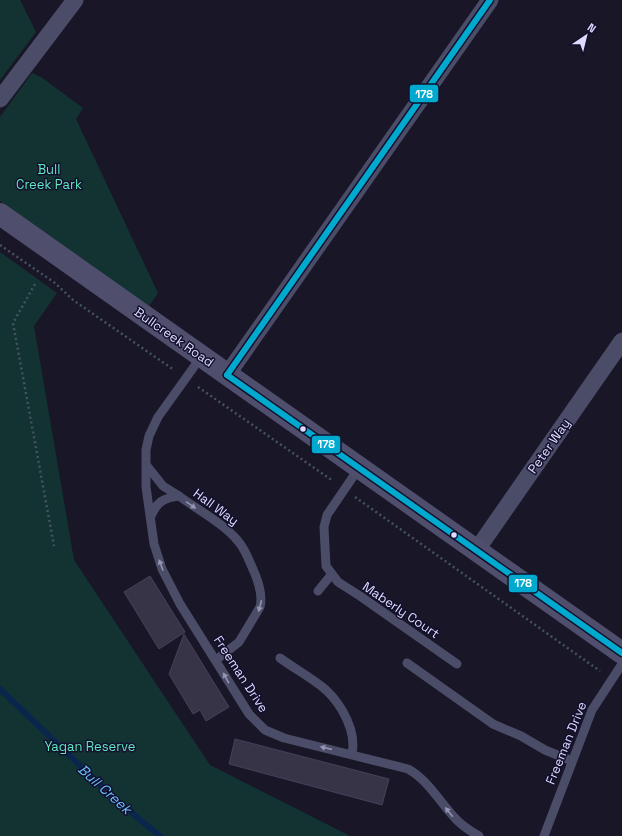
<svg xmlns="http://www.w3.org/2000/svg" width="622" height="836" font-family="'Space Grotesk',sans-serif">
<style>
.green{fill:#133332}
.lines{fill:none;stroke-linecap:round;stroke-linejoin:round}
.stream{stroke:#0b264d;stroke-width:6}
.building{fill:#383448;stroke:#454159}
.path{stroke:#445363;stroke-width:2.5;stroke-dasharray:2 3;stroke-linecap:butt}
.lane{stroke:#4b4c67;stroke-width:9}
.street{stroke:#4b4c67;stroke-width:17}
.secondary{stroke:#4f4f6d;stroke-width:22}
.bus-1-casing{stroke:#13102d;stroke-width:9}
.bus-1{stroke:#00a9ce;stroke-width:6}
.oneway{fill:#9494b3}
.bus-dot{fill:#dedbff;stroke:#13102d;stroke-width:1.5}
.labels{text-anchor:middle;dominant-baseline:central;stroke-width:3;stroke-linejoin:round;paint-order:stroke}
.park-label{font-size:13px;fill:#5fe7be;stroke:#13102d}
.street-label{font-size:13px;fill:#dedbff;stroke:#13102d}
.water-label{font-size:14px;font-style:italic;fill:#69c1ff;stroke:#13102d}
.line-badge{stroke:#13102d;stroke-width:1.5}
.badge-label{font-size:11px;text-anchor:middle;font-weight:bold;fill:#fff}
</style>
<rect width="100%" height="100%" fill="#181627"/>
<g class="green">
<path d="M0,0h20l16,32 -36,48z"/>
<path d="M32,73l9,4 42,31 -7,11 82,174 -9,13 -149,-105v-84z"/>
<path d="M0,252l57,41 -23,33 40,234 136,205 140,71h-350z"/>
</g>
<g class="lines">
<path class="stream" d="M0,689l115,110 45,37"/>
</g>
<g class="building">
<path d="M150,576l35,56 -26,17 -35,-57z"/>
<path d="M184,634l45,73 -23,14 -6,-11 -7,4 -24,-40z"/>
<path d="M235,739l154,40 -7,26 -153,-41z"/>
</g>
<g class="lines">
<g class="path">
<path d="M0,245l55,38 18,17 101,70"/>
<path d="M35,284l-22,39 41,223"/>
<path d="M198,387l135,94"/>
<path d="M355,497l245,174"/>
</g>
<g class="lane">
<path d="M201,357l-43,60 -9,19 -3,14v37l8,57 8,25 18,35 69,110 16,16 19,8 124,31c20,11 31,32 46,48 7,8 16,14 25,19"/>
<path d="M147,466l16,20 16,10"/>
<path d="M359,468l-32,47 -3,12 2,39 12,16 22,14 97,68"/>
<path d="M151,516c6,-14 12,-18 28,-20 19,14 44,27 59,45 8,9 12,22 17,33 4,10 8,22 5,33l-21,35 -23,18"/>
<path d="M318,591l13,-16"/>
<path d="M280,658c15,11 32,20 46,32 16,15 31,42 26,64"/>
<path d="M407,663l86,61 28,12 24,14 27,11"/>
<path d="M544,836l48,-126 30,-46"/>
</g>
<g class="street">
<path d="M0,99l75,-99"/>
<path d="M227,375l263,-375"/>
<path d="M476,551l146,-210"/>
</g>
<path class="secondary" d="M0,214l622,439"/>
<g class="bus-1-casing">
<g id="bus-1">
<path d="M227,375l395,278"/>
<path d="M227,375l263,-375"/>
</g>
</g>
<use href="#bus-1" class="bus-1"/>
</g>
<defs><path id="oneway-solid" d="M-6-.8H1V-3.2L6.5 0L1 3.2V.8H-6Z"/></defs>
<g class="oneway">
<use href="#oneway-solid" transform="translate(191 505) rotate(35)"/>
<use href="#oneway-solid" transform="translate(161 565) rotate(-110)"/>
<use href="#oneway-solid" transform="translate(260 606) rotate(105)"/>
<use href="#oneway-solid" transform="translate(226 678) rotate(-119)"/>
<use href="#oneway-solid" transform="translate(326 748) rotate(-167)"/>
<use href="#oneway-solid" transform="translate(449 812) rotate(-129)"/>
</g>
<g class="bus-dot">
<circle cx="303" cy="429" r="3.5"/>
<circle cx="454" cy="535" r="3.5"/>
</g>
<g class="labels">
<g class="park-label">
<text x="49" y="169">Bull<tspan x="49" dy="15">Creek Park</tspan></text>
<text x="90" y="746">Yagan Reserve</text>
</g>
<g class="street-label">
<text transform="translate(174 337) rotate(35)">Bullcreek Road</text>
<text transform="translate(549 446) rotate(-55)">Peter Way</text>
<text transform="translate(216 507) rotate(36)">Hall Way</text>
<text transform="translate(401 610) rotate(34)">Maberly Court</text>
<text transform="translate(241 674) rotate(57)">Freeman Drive</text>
<text transform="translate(566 743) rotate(-68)">Freeman Drive</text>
</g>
<g class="water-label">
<text transform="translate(105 789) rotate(42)">Bull Creek</text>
</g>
</g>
<g class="line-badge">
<rect x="409" y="84" width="30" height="19" rx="4" fill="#00a9ce"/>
<rect x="311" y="435" width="30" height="19" rx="4" fill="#00a9ce"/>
<rect x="508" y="574" width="30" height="19" rx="4" fill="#00a9ce"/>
</g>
<g class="badge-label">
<text x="424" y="98">178</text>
<text x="326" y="448">178</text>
<text x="523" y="587">178</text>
</g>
<g transform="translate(586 36) rotate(35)" stroke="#13102d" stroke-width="3" paint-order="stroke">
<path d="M0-3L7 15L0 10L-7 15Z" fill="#dedbff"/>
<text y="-6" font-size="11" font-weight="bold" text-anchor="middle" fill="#dedbff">N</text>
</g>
</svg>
